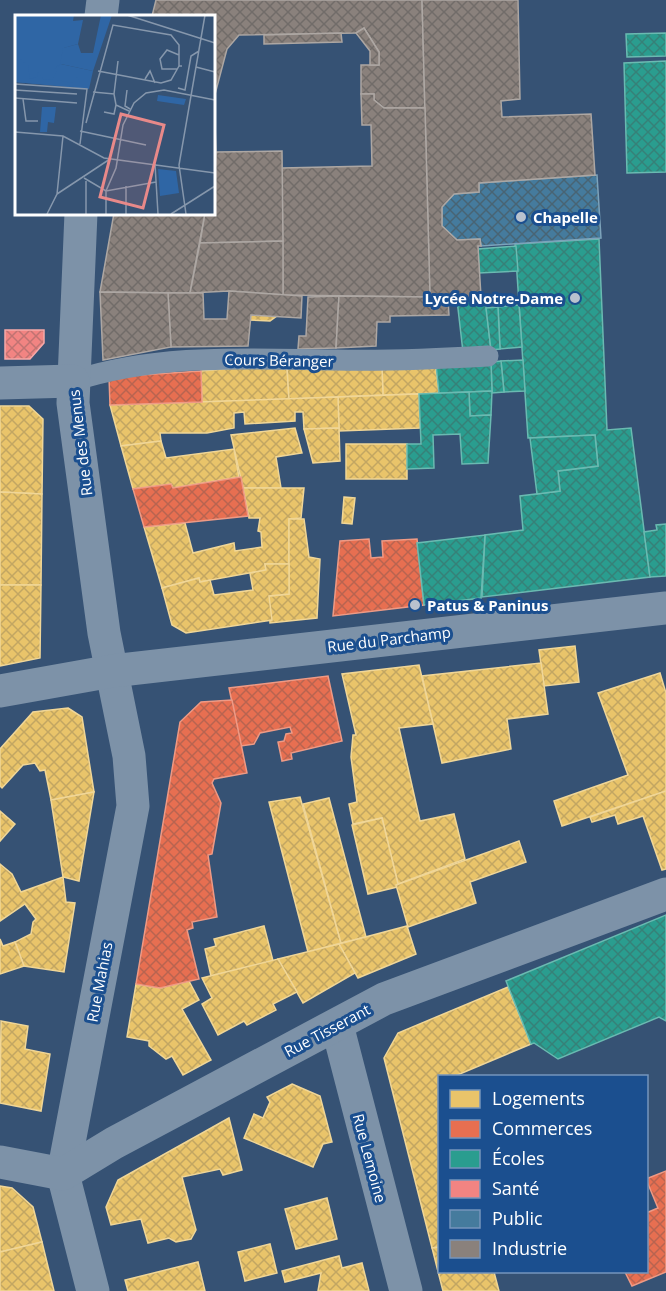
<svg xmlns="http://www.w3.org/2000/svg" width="666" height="1291" font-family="'Open Sans',sans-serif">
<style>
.homes{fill:url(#homes-cross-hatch);stroke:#f0d697;stroke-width:1.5}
.shops{fill:url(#shops-cross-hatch);stroke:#ee9a85;stroke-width:1.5}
.schools{fill:url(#schools-cross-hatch);stroke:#6abab1;stroke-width:1.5}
.health{fill:url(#health-cross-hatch);stroke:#f6a9a8;stroke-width:1.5}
.public{fill:url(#public-cross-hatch);stroke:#7da3ba;stroke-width:1.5}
.industry{fill:url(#industry-cross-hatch);stroke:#ada7a3;stroke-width:1.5}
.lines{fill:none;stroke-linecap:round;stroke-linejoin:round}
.lane{stroke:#7d92a8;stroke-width:21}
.street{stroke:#7d92a8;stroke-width:33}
.poi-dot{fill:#b9c2ce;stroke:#1b4f8f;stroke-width:2}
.labels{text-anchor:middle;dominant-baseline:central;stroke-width:6;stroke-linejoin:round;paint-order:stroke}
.poi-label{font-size:15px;font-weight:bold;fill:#fff;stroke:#1b4f8f;text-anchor:start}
.street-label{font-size:15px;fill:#fff;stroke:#1b4f8f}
.inset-road{fill:none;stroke:#8697ac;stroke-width:1.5}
.view{fill:#e88989;fill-opacity:0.15;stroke:#e88989;stroke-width:3}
.inset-edge{fill:none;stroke:#fff;stroke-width:3}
</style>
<defs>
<pattern id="homes-cross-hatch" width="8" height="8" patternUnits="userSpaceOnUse" patternTransform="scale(1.5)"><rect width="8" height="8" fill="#e9c46a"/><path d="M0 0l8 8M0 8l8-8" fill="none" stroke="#c2a662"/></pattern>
<pattern id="shops-cross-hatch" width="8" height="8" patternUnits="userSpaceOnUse" patternTransform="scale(1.5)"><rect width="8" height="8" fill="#e76f51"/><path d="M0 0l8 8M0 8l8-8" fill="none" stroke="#b86450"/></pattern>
<pattern id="schools-cross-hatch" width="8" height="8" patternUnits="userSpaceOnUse" patternTransform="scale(1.5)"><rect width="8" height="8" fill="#2a9d8f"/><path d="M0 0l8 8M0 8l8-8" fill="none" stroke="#368178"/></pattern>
<pattern id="health-cross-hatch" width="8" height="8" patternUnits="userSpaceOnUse" patternTransform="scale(1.5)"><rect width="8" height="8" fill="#f28482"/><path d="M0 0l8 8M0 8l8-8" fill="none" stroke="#c07372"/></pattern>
<pattern id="public-cross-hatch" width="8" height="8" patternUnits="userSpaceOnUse" patternTransform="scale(1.5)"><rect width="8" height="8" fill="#457b9d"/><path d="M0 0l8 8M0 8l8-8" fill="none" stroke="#486474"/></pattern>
<pattern id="industry-cross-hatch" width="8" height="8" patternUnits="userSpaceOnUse" patternTransform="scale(1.5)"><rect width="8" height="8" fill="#8a817c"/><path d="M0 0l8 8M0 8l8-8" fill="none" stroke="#716c69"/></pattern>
</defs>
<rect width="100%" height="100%" fill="#365274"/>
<g class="homes">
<path d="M251,315l26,1 -7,5 -20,-1z"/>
<path d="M435,363l4,30 -56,2 -1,-27z"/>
<path d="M249,367h38l2,32 -87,3 -1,-31z"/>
<path d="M287,367l95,1 1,27 -94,4z"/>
<path d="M419,394l1,34 -81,3 -1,-34z"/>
<path d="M338,397l1,31 -35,1 -1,-17h-8v9l-50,3 -1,-12 -10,1v15l-27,5h-47l1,8 -40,5 -11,-41z"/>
<path d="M0,406h29l14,13 -1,75 -42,-2z"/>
<path d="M295,428l7,25 -26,4 5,31h-38l-12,-53z"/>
<path d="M339,428l1,33 -27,2 -9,-34z"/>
<path d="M161,441l5,17 68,-9 5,28 -66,11 -2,-4 -38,5 -12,-43z"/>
<rect x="346" y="444" width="61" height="35"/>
<path d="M243,488h61l-3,30 -12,1v45h-24l1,6 -66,12 -1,-4 -37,10 -18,-61 41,-4 8,30 41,-10 1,8 27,-4 -1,-15 -3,-1 2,-13h-11z"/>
<path d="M0,492l42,2 -1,91h-41z"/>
<path d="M344,497l11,1 -3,26 -10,-1z"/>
<path d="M289,519h15l5,38 11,2 -3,59 -47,5 -1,-27 20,-2z"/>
<path d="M265,564h24v30l-20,2 3,24 -86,13 -14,-8 -10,-37 37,-10 1,4 10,-2 4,15 39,-5 -3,-17 16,-3z"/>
<path d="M0,585h41l-1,73 -40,8z"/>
<path d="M575,646l4,36 -35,4 -5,-36z"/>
<path d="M541,663l7,51 -41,5 4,30 -69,14 -20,-87z"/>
<path d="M419,665l14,59 -34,4 21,93 34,-7 11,45 -67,25 -16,-66 -29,6 -4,-20 8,-2 -6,-45 2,-22h3l-14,-61z"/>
<path d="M660,673l6,20v98l-104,35 -8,-25 74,-26 -30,-82z"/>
<path d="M68,708l14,9 12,75 -43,8 -6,-30 -5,1 -5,-8 -12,2 -21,23 -2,-2v-37l33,-37z"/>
<path d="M666,791v78l-4,1 -19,-54 -25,8 -3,-9 -23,7 -2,-5z"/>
<path d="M94,792l-15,89 -16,-4 -12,-77z"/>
<path d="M300,797l41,146 -33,9 -39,-150z"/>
<path d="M329,798l37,139 -25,6 -38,-139z"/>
<path d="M0,811l15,13 -15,17z"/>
<path d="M382,818l16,66 -1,3 -29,7 -16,-69z"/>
<path d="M519,841l7,21 -56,20 6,21 -68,24 -12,-42z"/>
<path d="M0,864l12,10 9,18 42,-15 3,25 9,1 -11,69 -40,-6 -9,-24 16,-8 2,-12 3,-3 -11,-15 -25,17z"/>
<path d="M264,926l9,35 -62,15 -6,-27 11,-3 -2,-7z"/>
<path d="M407,926l9,28 -58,24 -19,-34z"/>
<path d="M0,939l3,7 12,-4 9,24 -24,8z"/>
<path d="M339,944l16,29 -52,30 -25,-44z"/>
<path d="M278,959l19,33 -24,12 3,6 -29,15 -3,-4 -26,14 -16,-31 10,-6 -10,-20z"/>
<path d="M189,981l10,19 -17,9 29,51 -28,15 -11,-19 -6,3 -17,-13v-5l-22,-4 9,-53 24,4z"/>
<path d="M508,987l23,57 -76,32h-15v171l-8,1 -48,-190 14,-25z"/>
<path d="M1,1021l27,5 -3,23 25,5 -9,57 -41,-8z"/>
<path d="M292,1084l28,12 12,46 -9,2 -10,23 -69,-29 10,-24 9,4 7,-16 -3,-5z"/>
<path d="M229,1118l13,52 -19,5 -3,-6 -38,8 14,53 -5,9 -15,3 -7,-4 -21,5 -7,-24 -30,6 -5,-18 12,-27z"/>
<path d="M0,1186l12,2 21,19 9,35 -42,10z"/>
<path d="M327,1198l10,41 -41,10 -11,-40z"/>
<path d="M42,1242l12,49h-54v-39z"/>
<path d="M270,1244l7,29 -32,8 -7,-29z"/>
<path d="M440,1247v25h54l5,19h-56l-11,-43z"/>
<path d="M339,1256l3,12 20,-5 7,28h-51l3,-18 -36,9 -3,-11z"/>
<path d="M198,1262l7,29h-77l-3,-11z"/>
</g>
<g class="shops">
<path d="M201,371l1,31 -92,3 -1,-28z"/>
<path d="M241,477l7,39 -104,11 -11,-38 38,-5 2,4z"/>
<path d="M369,539l2,19 12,-1 -1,-16 35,-2 7,66 -91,11 7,-75z"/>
<path d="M328,676l14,65 -51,12 1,6 -10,2 -4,-19 6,-1 2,-7 6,-1 -2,-6 -30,6 -6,11 -13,2 -12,-58z"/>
<path d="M232,700l15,73 -33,6 -2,4 9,20 -9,51 -4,1 9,62 -25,5 1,6 -6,2 12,49 -39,9 -24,-4 44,-262 21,-20z"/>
<path d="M666,1171v101l-34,14 -7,-14h21v-59l12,-5 -12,-29z"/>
</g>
<g class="schools">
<path d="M666,33v23l-39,1 -1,-23z"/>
<path d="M666,61v111l-39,1 -3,-110z"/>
<path d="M599,239l8,191 24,-2 19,149 -168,20 3,-62 38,-5 -3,-34 40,-5 -2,-20 40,-5 -3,-31 -67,3 -13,-194z"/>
<path d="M516,246l2,25 -39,2 -1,-24z"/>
<path d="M485,297l6,54 -28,1 -6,-52z"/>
<path d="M519,305l3,42 -22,2 -2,-42z"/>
<path d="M498,307l2,42 -9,1 -5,-42z"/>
<path d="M523,360l2,31 -21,1 -3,-31z"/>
<path d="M501,361l3,31 -12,1 -1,-31z"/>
<path d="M491,362l1,29 -53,2 -3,-28z"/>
<path d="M492,391l-1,24 -21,1 -1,-24z"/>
<path d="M469,392l1,24 21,-1 -3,48 -26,1 -2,-30 -27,1 1,33 -27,1v-25h14l-2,-50z"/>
<path d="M595,435l3,31 -40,5 2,20 -23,3 -7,-56z"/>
<path d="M666,524v52l-16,1 -6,-45 13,-2 -1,-5z"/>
<path d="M485,535l-4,63 -57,7 -7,-62z"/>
<path d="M666,915v106l-7,-4 -101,42 -24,-16 -3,1 -25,-63z"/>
</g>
<path class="health" d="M5,330h39v13l-14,16h-25z"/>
<path class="public" d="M597,175l4,63 -120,8 -1,-7 -23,1 -15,-14v-19l12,-13 25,-2v-9z"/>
<g class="industry">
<path d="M156,0h266l3,108h-41l-10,-8v-6h-13v-29h18v-13l-15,-24 -8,5 -117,2 -12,14 -13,49 2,54h-3v-136h-61z"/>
<path d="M422,0h96l2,99 -19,2 1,16 89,-3 4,61 -116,8v9l-25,2 -12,13v19l15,14 23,-1 1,7h-3l3,51 -51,5z"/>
<path d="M364,28l15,24v13h-9v-14l-14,-18z"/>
<path d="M341,33l1,9 -78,2v-9z"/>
<path d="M361,94h13v6l10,8h41l5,189 -147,-2 -1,-127 90,-2 -1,-41h-9z"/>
<path d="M282,151l1,90 -83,2 5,-30h8l3,-61z"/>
<path d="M114,213h91l-15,80 -90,-1z"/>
<path d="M283,241v54l-54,-4 -39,2 10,-50z"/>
<path d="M229,291l73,5 -1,22 -50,-3 -3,31 -77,1 -3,-54h35l1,26h23z"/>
<path d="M100,292l68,1 3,54 -68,13z"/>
<path d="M339,296l-3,52 -38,1 1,-13h7l2,-39z"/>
<path d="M339,296l91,1v5l18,-2 1,15 -59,1v6h-13l-1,24 -40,2z"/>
</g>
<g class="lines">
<path class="lane" d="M73,381c86,-28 174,-22 263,-21 51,1 101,-1 152,-4"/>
<g class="street">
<path d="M101,16l2,-16"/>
<path d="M81,213l-8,190 31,230 25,123 4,50 -70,368 30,117"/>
<path d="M0,383l73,-2"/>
<path d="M0,691l112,-20 554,-63"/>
<path d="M337,1025l69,266"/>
<path d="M0,1162l63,12 51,-31 270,-144 282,-105"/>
</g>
</g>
<g class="poi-dot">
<circle cx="521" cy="217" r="6"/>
<circle cx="575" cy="298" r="6"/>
<circle cx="415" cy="605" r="6"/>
</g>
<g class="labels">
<g class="poi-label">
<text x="533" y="217">Chapelle</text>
<text x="563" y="298" text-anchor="end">Lycée Notre-Dame</text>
<text x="427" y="605">Patus &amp; Paninus</text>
</g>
<g class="street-label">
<text transform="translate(279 360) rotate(1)">Cours Béranger</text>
<text transform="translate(80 443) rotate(-97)">Rue des Menus</text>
<text transform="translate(389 639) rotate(-7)">Rue du Parchamp</text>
<text transform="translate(99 982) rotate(-79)">Rue Mahias</text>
<text transform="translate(327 1030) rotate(-28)">Rue Tisserant</text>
<text transform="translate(370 1158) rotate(75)">Rue Lemoine</text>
</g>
</g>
<g transform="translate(15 15)">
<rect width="200" height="200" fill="#365274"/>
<path d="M0,0h59l-1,6 10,-1 -5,24 -14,4 -3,16 32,7 -4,18 -74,-7zM27,92h14l-2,16 -6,-1 -1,10h-7zM143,154l18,2 3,22 -19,3z" fill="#2f66a5"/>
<path d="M86,0h11l-19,56 -32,-7 -7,5 6,-5 3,-16 15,-4 3,9h12zM2,42l11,8 2,14 7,-2 1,-5 5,7 9,1 5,-9v9l15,3 5,-6 3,5 -5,5 -60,-5z" fill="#2f66a5"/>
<path d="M143,80l28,4 -2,6 -27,-4z" fill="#2f66a5"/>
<path class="inset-road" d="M112,0l88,28M181,52l19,5M162,54h-15l-2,-10 7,-9 12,5M83,56l63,12 10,-3 8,-14M130,64l5,-8 5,12M0,69l72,5 -7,55M163,73l7,2 6,-34 8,-5M0,75l62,4M112,75l-2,16 5,3M78,77l21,2 4,-33M99,79l2,11 13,6M0,83l62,5M8,84l3,22h12M89,97l10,2 2,-9M71,108l27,-98 58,10 8,10v21h3M65,116l66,14M0,117l48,4 41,22 111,15M140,149l3,50M69,163l22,13 50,-9M111,171v28M42,179l53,-35M32,199l10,-20 6,-58M71,199v-33M91,199v-23l10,-23 7,-43 11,-22 12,-10 18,-3 51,10M156,199l44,-28M171,199l-7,-49 26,-150"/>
<path class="view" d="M106,99l43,11 -21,83 -43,-11z"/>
<rect width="200" height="200" class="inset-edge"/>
</g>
<rect x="438" y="1075" width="210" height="198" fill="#1b4f8f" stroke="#7695bc" stroke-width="1.5"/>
<rect x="450" y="1090" width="30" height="18" fill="#e9c46a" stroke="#7695bc" stroke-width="1.5"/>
<text x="492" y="1105" font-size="18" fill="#ffffff">Logements</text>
<rect x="450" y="1120" width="30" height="18" fill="#e76f51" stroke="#7695bc" stroke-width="1.5"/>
<text x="492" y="1135" font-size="18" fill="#ffffff">Commerces</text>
<rect x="450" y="1150" width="30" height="18" fill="#2a9d8f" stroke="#7695bc" stroke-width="1.5"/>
<text x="492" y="1165" font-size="18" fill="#ffffff">Écoles</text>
<rect x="450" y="1180" width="30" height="18" fill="#f28482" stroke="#7695bc" stroke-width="1.5"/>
<text x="492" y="1195" font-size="18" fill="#ffffff">Santé</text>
<rect x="450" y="1210" width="30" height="18" fill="#457b9d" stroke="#7695bc" stroke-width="1.5"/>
<text x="492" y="1225" font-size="18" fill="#ffffff">Public</text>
<rect x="450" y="1240" width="30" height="18" fill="#8a817c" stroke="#7695bc" stroke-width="1.5"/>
<text x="492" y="1255" font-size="18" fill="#ffffff">Industrie</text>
</svg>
